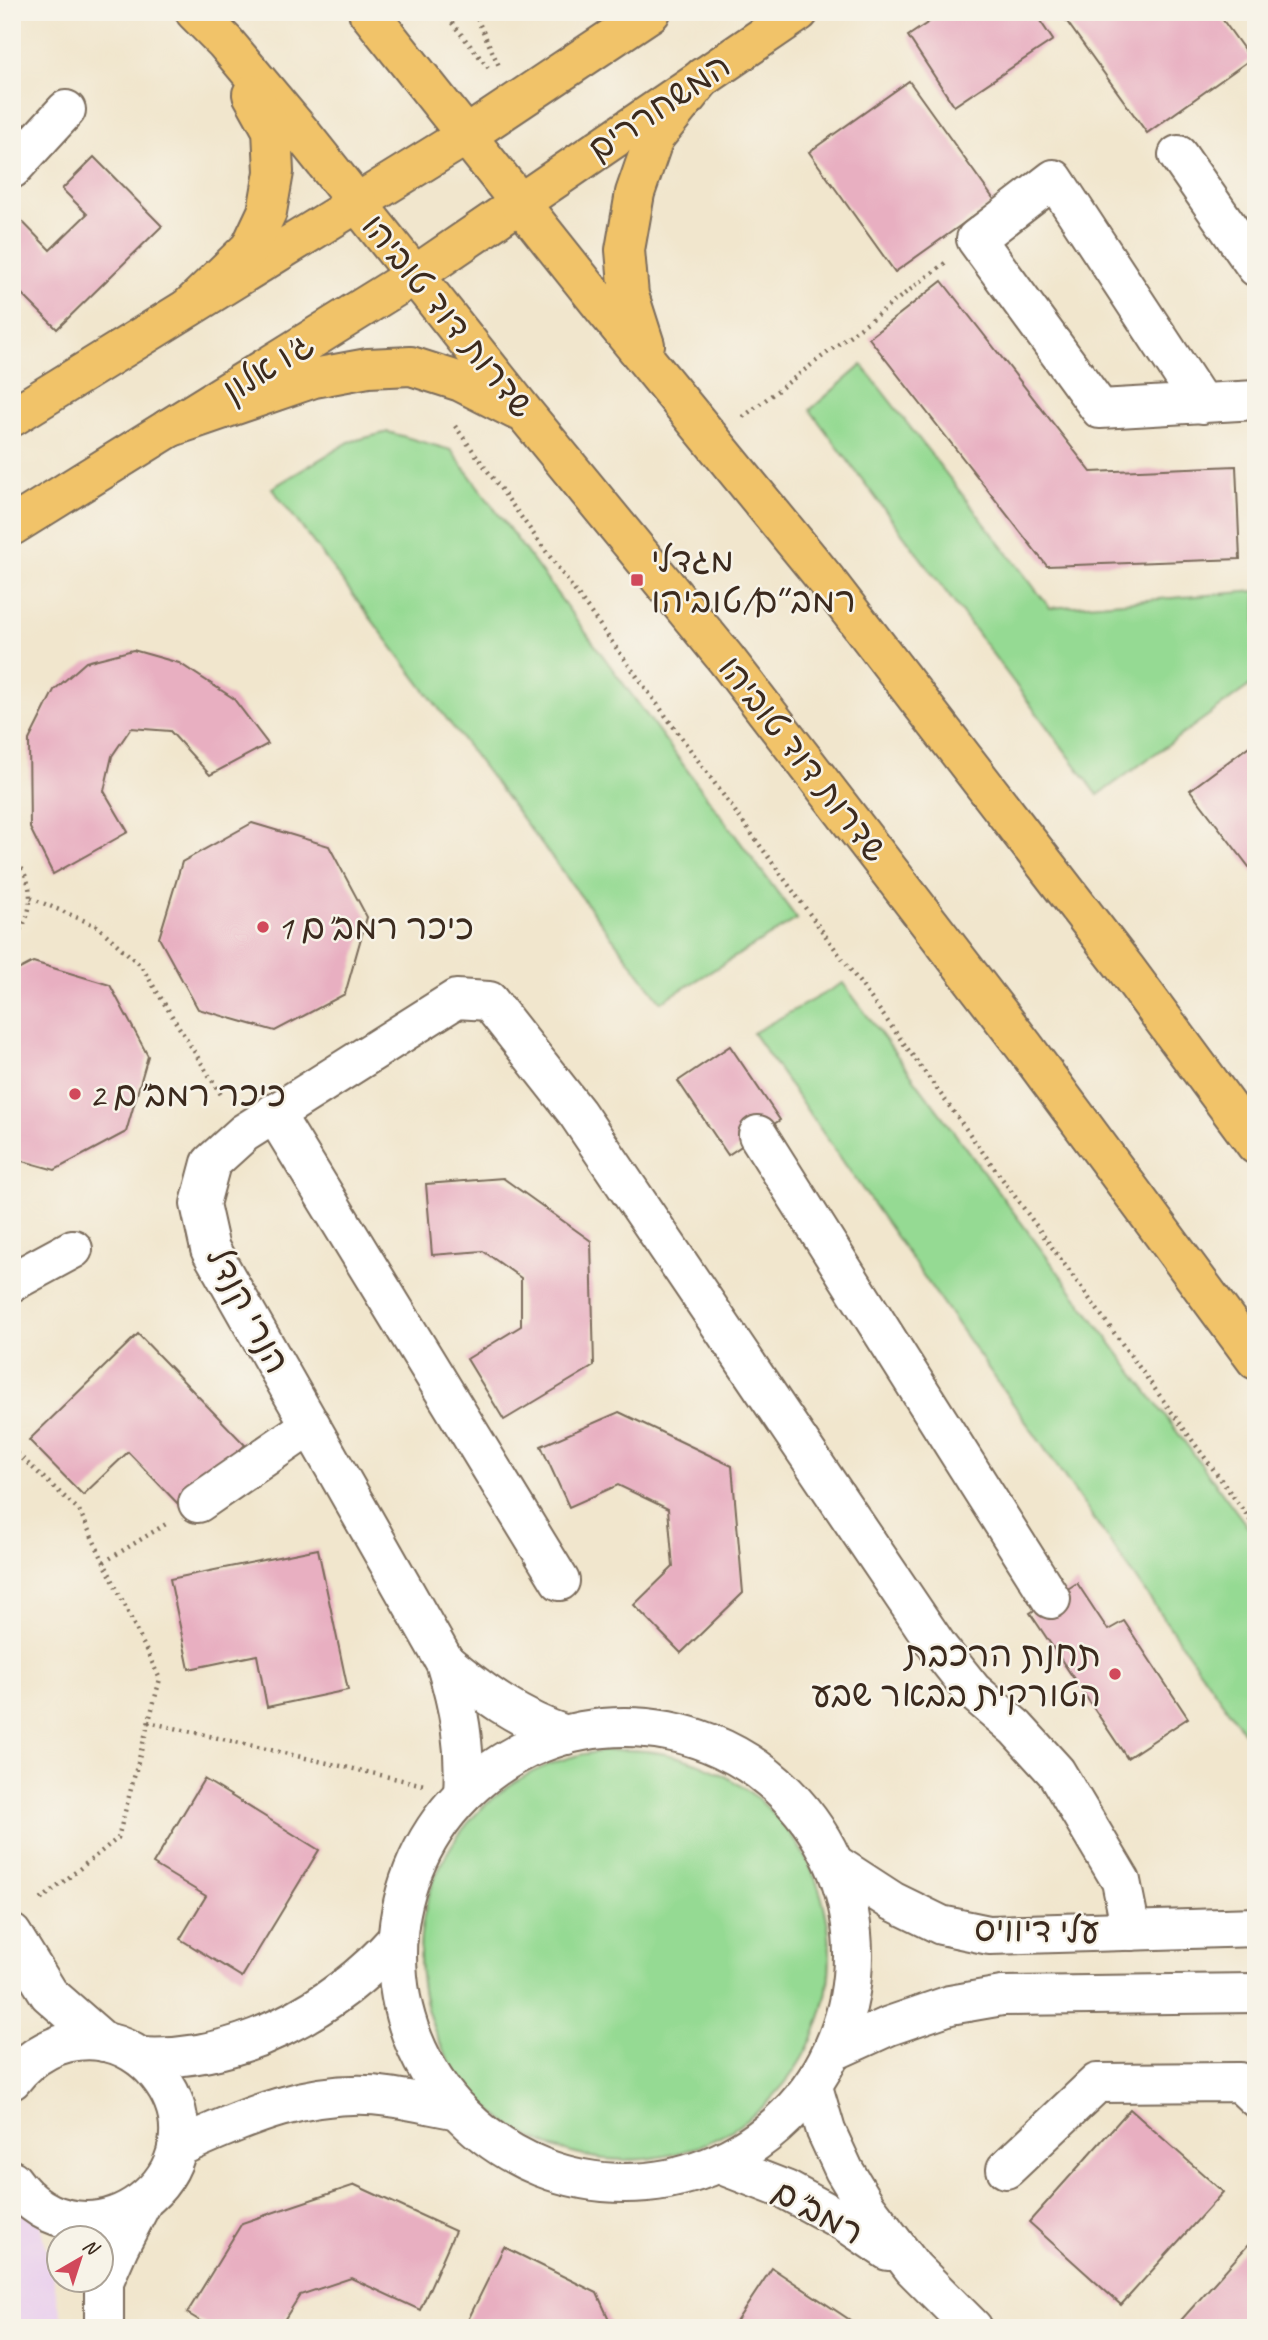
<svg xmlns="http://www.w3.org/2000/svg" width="1268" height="2340" font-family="Caveat,'Playpen Sans Hebrew',sans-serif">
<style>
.built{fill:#ead1ed}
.green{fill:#95da93;stroke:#688258;stroke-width:2}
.building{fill:#e8afc1}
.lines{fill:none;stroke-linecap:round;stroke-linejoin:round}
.minor-casing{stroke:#7b6c5b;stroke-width:42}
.major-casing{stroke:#7b6c5b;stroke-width:42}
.highway-casing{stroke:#7b6c5b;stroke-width:42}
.path{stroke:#7b6c5b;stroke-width:4.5;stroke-dasharray:2 5;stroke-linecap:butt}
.minor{stroke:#fff;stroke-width:38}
.major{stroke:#f1c369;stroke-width:38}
.highway{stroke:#f1c369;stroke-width:38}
.poi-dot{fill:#d1495b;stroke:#f7f3e8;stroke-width:2.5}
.labels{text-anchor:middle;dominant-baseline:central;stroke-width:5;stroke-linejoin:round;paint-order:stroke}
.street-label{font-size:35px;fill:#3b2a1e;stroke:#f7f3e8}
.poi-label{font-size:35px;fill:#3b2a1e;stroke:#f7f3e8;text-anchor:start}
</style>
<rect width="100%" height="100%" fill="#f7f3e8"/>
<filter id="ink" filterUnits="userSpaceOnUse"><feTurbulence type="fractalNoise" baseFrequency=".0143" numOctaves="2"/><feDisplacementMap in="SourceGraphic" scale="14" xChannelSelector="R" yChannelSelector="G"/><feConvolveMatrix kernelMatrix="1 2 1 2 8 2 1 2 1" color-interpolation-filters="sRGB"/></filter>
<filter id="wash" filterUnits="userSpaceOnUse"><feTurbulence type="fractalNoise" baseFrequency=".00686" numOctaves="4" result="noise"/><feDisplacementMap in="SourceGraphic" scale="28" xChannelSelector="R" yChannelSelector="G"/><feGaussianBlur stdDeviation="1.57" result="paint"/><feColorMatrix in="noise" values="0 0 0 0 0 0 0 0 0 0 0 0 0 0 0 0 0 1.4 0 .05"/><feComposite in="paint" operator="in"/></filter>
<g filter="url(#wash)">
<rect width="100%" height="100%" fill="#f1e6cd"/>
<path class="built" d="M12,2196l28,24 24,108h-52z"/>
<g class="green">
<path d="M862,365l188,243 206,-17v90l-158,114 -288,-385z"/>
<path d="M388,432l63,18 346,469 -136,83 -389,-514 77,-46z"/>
<path d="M843,983l413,555v212l-503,-717z"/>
<circle cx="625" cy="1955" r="205"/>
</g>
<g id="blocks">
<g class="building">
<path d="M944,12h90l19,28 -99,66 -46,-70z"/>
<path d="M1060,12h157l34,47 -104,74z"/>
<path d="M909,81l86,120 -100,71 -86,-120z"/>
<path d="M94,157l68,69 -105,103 -45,-45v-68l3,-2 35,36 37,-36 -25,-25z"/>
<path d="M942,281l149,191 145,-6 4,93 -193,7 -178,-228z"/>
<path d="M133,650l46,13 54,35 35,46 -58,31 -40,-44 -39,-3 -19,28 -8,35 24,41 -75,42 -23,-46 -1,-88 25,-50 32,-28z"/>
<path d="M1256,741v135l-66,-86z"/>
<path d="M252,823l77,23 38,71 -22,77 -70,37 -77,-22 -39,-71 23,-76z"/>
<path d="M33,962l77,23 38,71 -22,76 -71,38 -43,-12v-185z"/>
<path d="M730,1046l50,74 -52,35 -50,-74z"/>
<path d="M503,1178l88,63 3,125 -90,54 -37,-61 54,-33v-48l-38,-27 -51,4 -6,-71z"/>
<path d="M138,1334l107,111 -64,62 -53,-55 -45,43 -54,-55z"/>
<path d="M619,1412l113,54 11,127 -62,60 -47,-48 39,-38 -5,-58 -50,-24 -49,22 -28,-61z"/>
<path d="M318,1549l30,141 -81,17 -10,-52 -68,14 -19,-90z"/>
<path d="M1077,1583l31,47 16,-9 64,97 -61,40 -97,-145z"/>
<path d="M204,1779l115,71 -77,127 -62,-38 26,-43 -53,-32z"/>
<path d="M1130,2109l93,83 -102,113 -92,-83z"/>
<path d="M355,2185l100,46 -35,79 -69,-32 -51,17 -21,33h-67l-25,-15 55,-90z"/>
<path d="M1256,2236v92h-82z"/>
<path d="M504,2247l93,46 16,35h-149z"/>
<path d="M772,2268l90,60h-130z"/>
</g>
</g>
</g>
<g filter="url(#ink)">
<use href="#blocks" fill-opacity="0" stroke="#7b6c5b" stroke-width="2"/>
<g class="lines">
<g class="minor-casing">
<g id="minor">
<path d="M1178,155l78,112"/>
<path d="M12,169l54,-59"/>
<path d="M1202,404l-148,-225 -78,60 124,170 156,-9"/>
<path d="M274,1113l286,468"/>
<path d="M758,1135l293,464"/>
<path d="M12,1282l61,-33"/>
<path d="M198,1503l113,-78"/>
<path d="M445,1662c37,30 74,58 121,73"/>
<circle cx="625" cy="1955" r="228"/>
<path d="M463,1794c3,-49 -4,-86 -18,-132l-235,-413 -10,-45 11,-41 33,-30 212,-134 33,2 88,112 361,534 35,44 43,37 40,44 65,109 10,50"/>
<path d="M835,1864l57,37 49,24 48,10 267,-8"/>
<path d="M12,1934l37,60 55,48"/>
<path d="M834,2051l55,-25 61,-21 52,-9 254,-3"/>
<path d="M140,2057c98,6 194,-47 258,-119"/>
<path d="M12,2080c22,-28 52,-43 88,-39 23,3 44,16 58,34 76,95 -72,208 -146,105"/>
<path d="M813,2087l13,44 18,39 23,38 46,60 60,60"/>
<path d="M177,2148c65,-30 138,-62 212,-51 23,3 46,9 69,13"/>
<path d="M719,2164l67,26 59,32 43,29"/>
<path d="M1006,2169l91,-86 142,-1 17,16"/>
<path d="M104,2328v-47l15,-34 23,-44"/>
</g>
</g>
<g class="major-casing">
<g id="major">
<path d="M12,417l455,-282 184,-123"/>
<path d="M12,526l403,-251 384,-263"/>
</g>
</g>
<g class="highway-casing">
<g id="highway">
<path d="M195,12l30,30 78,93 223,280 200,244 298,387 232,314"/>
<path d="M368,12l238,299 220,269 300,389 130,176"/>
<path d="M189,307l61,-59 17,-36 7,-40 -2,-42 -20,-36"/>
<path d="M645,345l-16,-50 -4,-45 10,-57 19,-55 49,-61"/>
<path d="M169,428l145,-50 54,-10 43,-2 50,16 55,28"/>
</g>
</g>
<g class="path">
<path d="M443,12l48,59"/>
<path d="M474,12l25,54"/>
<path d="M743,417l202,-154"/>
<path d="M455,426l801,1102"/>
<path d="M12,858c24,19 24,61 0,80"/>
<path d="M31,898l66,28 44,40 82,132"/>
<path d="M12,1449l67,61 81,169 -42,159 -80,64"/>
<path d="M104,1562l62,-38"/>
<path d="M148,1722l276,63"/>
</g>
<use href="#minor" class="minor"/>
<use href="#major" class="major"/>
<use href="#highway" class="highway"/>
</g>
</g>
<g class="poi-dot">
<rect x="630" y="573" width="14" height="14" rx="3.5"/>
<circle cx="263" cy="927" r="7"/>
<circle cx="75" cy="1094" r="7"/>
<circle cx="1115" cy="1674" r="7"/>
</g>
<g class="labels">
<g class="street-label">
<text transform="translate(659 107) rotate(-34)">המשחררים</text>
<text transform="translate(448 316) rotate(51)">שדרות דוד טוביהו</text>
<text transform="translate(268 367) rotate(-32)">ג'ו אלון</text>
<text transform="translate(803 759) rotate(52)">שדרות דוד טוביהו</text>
<text transform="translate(248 1310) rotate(62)">הנרי קנדל</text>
<text transform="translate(1037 1930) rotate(1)">עלי דיוויס</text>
<text transform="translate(818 2212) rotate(29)">רמב"ם</text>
</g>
<g class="poi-label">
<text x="651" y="560">מגדלי<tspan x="651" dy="40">רמב״ם/טוביהו</tspan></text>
<text x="277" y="927">כיכר רמב"ם 1</text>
<text x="89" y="1094">כיכר רמב"ם 2</text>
<text x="1101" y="1654" text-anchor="end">תחנת הרכבת<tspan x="1101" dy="40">הטורקית בבאר שבע</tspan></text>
</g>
</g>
<rect width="1268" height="2340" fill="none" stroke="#f7f3e8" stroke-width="42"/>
<g transform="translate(80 2259) rotate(39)"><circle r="33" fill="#f7f3e8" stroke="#aca397" stroke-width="2"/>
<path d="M0-5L12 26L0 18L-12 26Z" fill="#d1495b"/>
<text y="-10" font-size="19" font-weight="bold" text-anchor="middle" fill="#3b2a1e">N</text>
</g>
</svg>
